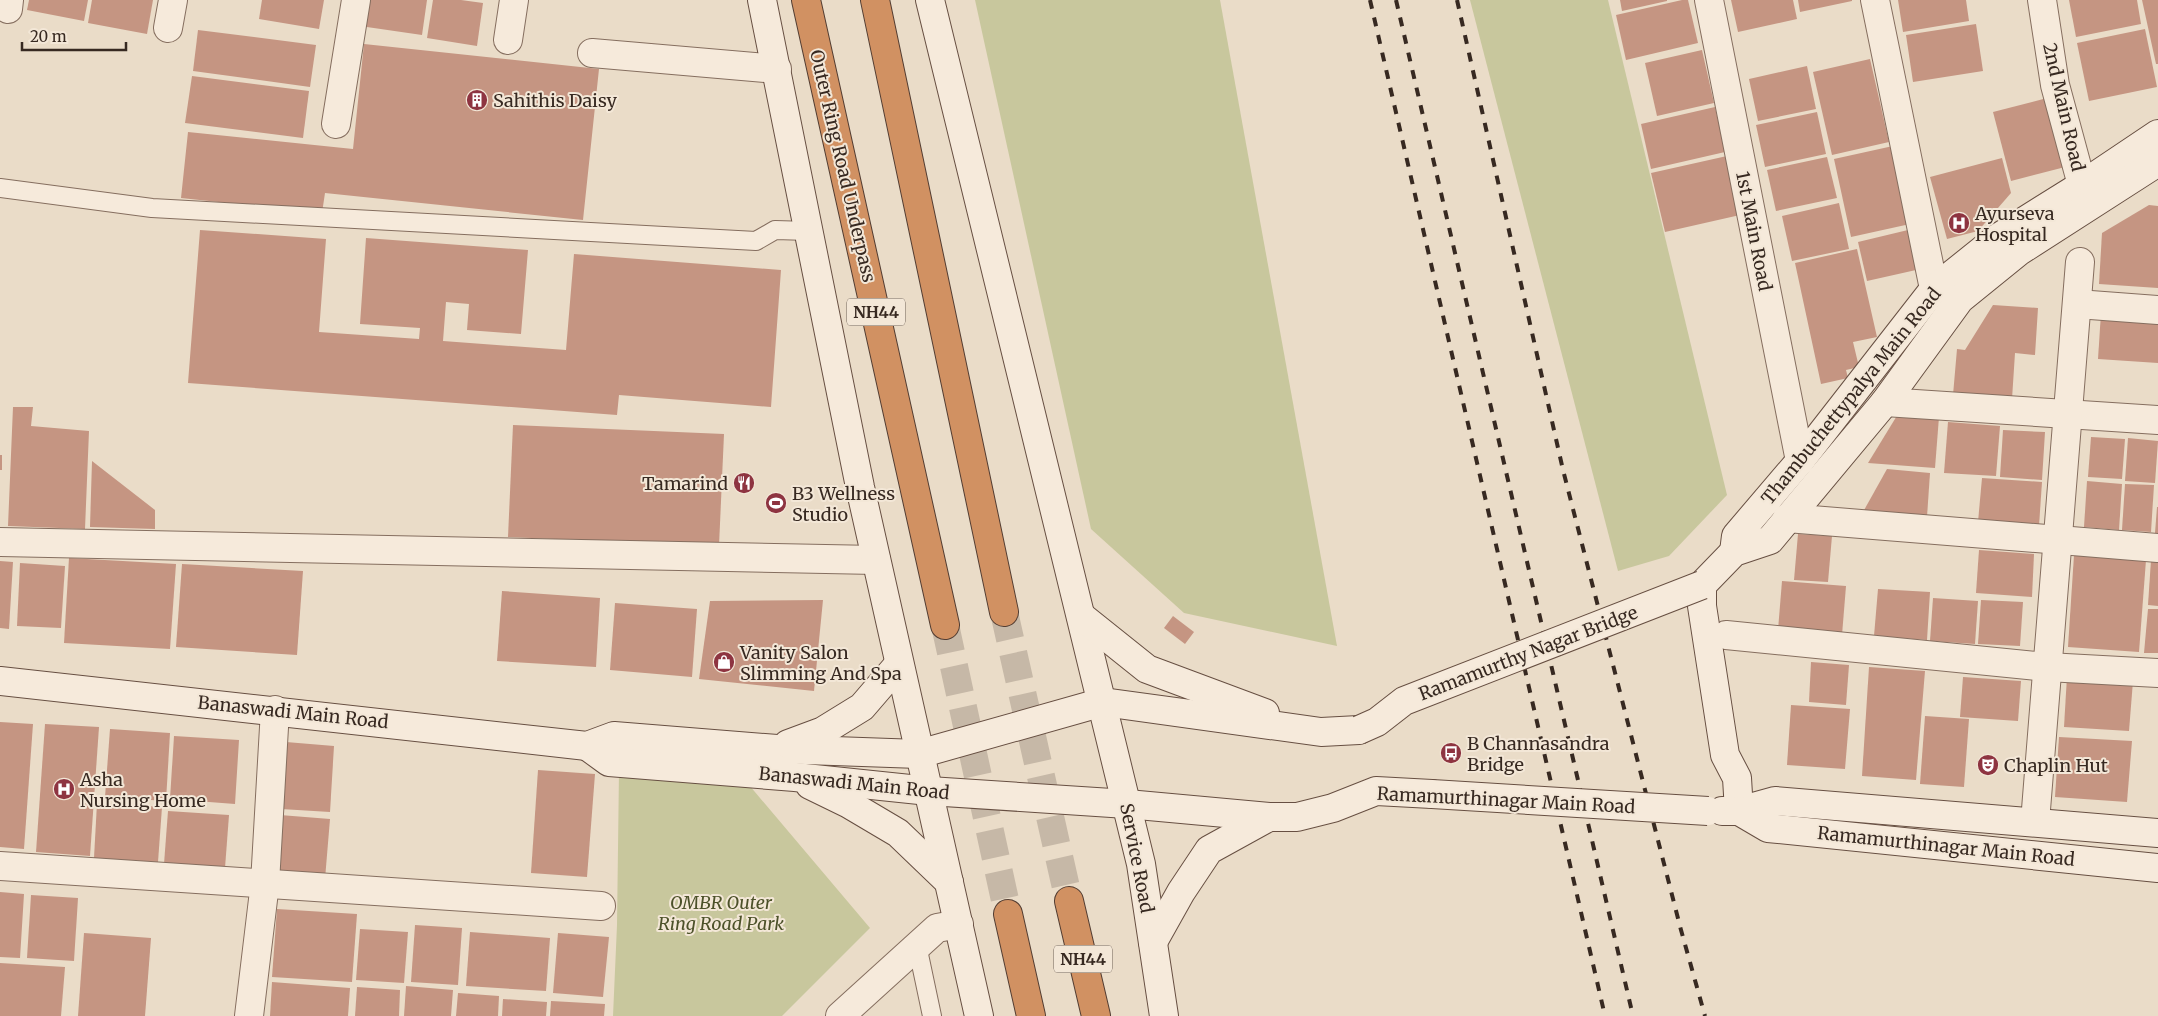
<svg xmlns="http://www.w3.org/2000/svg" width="2158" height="1016" font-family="Merriweather,serif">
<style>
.green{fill:#c8c79d}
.building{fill:#c59582}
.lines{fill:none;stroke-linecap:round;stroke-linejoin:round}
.highway-tunnel{stroke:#c6b8a7;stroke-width:28;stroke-dasharray:28 14;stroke-linecap:butt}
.lane-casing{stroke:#856e5f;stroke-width:20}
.street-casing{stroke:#856e5f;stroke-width:30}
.secondary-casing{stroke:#674f42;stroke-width:30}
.highway-casing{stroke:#533d32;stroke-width:30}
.lane{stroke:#f6eadb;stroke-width:18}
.street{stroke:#f6eadb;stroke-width:28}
.secondary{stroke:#f6eadb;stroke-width:28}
.highway{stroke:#d19162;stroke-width:28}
.rail{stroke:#372921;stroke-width:4;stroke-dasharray:9 9;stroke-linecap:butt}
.secondary-bridge-casing{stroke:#674f42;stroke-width:30;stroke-linecap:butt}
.secondary-bridge{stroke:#f6eadb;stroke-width:28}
.labels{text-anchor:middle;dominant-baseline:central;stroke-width:4;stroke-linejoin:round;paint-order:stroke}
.shield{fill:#f3e7d7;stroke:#6f6258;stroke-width:1}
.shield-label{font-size:16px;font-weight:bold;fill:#372921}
.poi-label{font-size:18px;fill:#372921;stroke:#f3e7d7;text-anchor:start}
.street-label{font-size:18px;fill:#372921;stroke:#f3e7d7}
.park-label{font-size:18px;font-style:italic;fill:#4c5129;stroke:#f3e7d7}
</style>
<rect width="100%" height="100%" fill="#eadcc8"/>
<g class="green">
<path d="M975,0h245l117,646 -153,-33 -93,-84z"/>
<path d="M1470,0h138l119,495 -58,61 -51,15z"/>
<path d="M619,771l125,8 126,149 -88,88h-169l4,-91z"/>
</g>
<g class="building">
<path d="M29,0h59l-4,21 -57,-11z"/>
<path d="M92,0h61l-6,34 -59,-11z"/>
<path d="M262,0h62l-5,29 -60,-10z"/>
<path d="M364,0h63l-5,35 -62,-9z"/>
<path d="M433,0h28l22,3 -6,43 -50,-8z"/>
<path d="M1620,0h47v1l-45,10z"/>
<path d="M1682,0h6l10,43 -72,17 -10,-45z"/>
<path d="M1731,0h62l4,19 -59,13z"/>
<path d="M1798,0h54v1l-52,11z"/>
<path d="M1898,0h68l3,21 -66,11z"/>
<path d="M2069,0h68l4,24 -65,13z"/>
<path d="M2142,0h16v64h-2z"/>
<path d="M1976,24l7,47 -70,11 -7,-47z"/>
<path d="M2145,29l12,58 -68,14 -12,-58z"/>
<path d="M198,30l118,15 -6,42 -117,-16z"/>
<path d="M364,44l235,25 -16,151 -258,-27 -3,20 -141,-15 7,-66 165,17z"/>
<path d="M1702,50l12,53 -57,13 -12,-53z"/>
<path d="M1870,59l19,83 -57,13 -19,-83z"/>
<path d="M1807,66l9,43 -58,12 -9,-42z"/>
<path d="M192,76l117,15 -6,47 -118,-15z"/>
<path d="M2051,97l18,69 -58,15 -18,-69z"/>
<path d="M1715,107l10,45 -74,17 -10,-45z"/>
<path d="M1817,112l9,42 -61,13 -9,-42z"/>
<path d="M1893,146l17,78 -59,13 -17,-78z"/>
<path d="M1727,156l13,59 -75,17 -14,-59z"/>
<path d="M1827,157l10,41 -61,13 -9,-41z"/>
<path d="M2002,158l9,35 -33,38 -31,8 -17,-62z"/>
<path d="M1839,203l10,46 -57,12 -10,-45z"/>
<path d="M2149,205l9,1v82l-59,-4 3,-51z"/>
<path d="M200,230l126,9 -7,93 100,7 1,-11 -60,-4 6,-86 162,12 -7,84 -54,-4 2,-26 -23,-2 -3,39 123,9 8,-96 207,16 -10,137 -152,-12 -2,20 -429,-32z"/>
<path d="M1908,230l8,40 -49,11 -9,-39z"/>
<path d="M1857,249l20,88 -24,5 6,25 -13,3 2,8 -27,6 -26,-121z"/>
<path d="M1993,305l45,3 -3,47 -20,-2 -3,46 -59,-4 4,-46 8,1z"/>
<path d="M2101,313l57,4v46l-60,-4z"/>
<path d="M13,407h20l-2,19 58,5 -4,98 -77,-3z"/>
<path d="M1898,414l41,3 -4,51 -67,-5z"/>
<path d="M1948,422l52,4 -4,50 -52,-3z"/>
<path d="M513,425l211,9 -5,112 -211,-9z"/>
<path d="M2003,430l42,2 -3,48 -42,-3z"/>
<path d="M2091,437l34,2 -3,40 -34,-2z"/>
<path d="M2128,438l30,3 -3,42 -30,-2z"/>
<rect x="0" y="455" width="2" height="15"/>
<path d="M92,461l63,49v19l-65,-2z"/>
<path d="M1887,469l43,4 -3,44 -64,-5z"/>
<path d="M1982,478l60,4 -3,44 -61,-4z"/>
<path d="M2087,481l35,3 -3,46 -35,-3z"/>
<path d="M2125,484l29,1 -3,47 -29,-2z"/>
<path d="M2157,507h1v27l-3,-1z"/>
<path d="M1798,534l34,2 -4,46 -34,-2z"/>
<path d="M1979,550l55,4 -2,43 -56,-4z"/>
<path d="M2074,555l72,5 -7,92 -71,-5z"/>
<path d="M69,558l107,6 -6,85 -106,-6z"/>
<path d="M2151,560l7,1v45l-10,-1z"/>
<path d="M0,561l13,1 -4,67 -9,-1z"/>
<path d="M20,563l45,3 -4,62 -44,-2z"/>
<path d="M182,564l121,7 -6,84 -121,-8z"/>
<path d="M1782,581l64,5 -4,49 -64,-5z"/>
<path d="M1878,589l52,3 -3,48 -53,-4z"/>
<path d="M502,591l98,7 -4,69 -99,-6z"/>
<path d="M1933,598l45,3 -3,43 -45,-3z"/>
<path d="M823,600l-9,91 -115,-12 11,-78z"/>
<path d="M1981,600l42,2 -3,44 -42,-2z"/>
<path d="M615,603l82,6 -5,68 -82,-7z"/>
<path d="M2148,609h10v44h-14z"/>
<path d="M1173,616l21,16 -9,12 -21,-16z"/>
<path d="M1811,662l38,3 -3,40 -37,-3z"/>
<path d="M1869,667l56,4 -9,109 -54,-4z"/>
<path d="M2067,676l66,5 -4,50 -65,-4z"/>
<path d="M1963,677l58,4 -3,40 -58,-4z"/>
<path d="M1791,705l59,4 -5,60 -58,-4z"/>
<path d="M1925,716l44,3 -5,68 -44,-3z"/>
<path d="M0,722l33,2 -9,125 -24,-2z"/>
<path d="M45,724l54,3 -9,129 -54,-4z"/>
<path d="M110,729l60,4 -4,68 -61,-4z"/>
<path d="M174,736l65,4 -4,64 -65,-5z"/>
<path d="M2059,737l73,4 -5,61 -72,-5z"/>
<path d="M286,742l48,4 -4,66 -49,-3z"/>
<path d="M538,770l57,4 -8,103 -56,-4z"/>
<path d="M97,803l65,4 -4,55 -64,-4z"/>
<path d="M168,811l61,4 -4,53 -61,-4z"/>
<path d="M280,815l50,4 -5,60 -49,-4z"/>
<path d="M0,892l24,2 -4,64 -20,-1z"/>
<path d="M31,895l47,3 -4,63 -47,-3z"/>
<path d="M277,909l80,5 -5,68 -80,-5z"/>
<path d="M415,925l47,3 -4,57 -47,-3z"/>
<path d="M360,929l48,3 -4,51 -48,-3z"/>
<path d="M470,932l80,6 -4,53 -80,-5z"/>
<path d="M84,933l67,5 -6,78h-67z"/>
<path d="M558,933l51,4 -6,60 -50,-4z"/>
<path d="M0,963l65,4 -4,49h-61z"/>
<path d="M272,982l78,6 -2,28h-78z"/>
<path d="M406,986l47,4 -2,26h-47z"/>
<path d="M357,987l43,3 -1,26h-44z"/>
<path d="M458,993l41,3 -1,20h-42z"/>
<path d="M503,999l44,3 -1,14h-44z"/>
<path d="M551,1001l54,3 -1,12h-54z"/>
</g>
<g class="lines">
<g class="highway-tunnel">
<path d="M1004,612l65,289"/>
<path d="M945,625l63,289"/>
</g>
<g class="lane-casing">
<g id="lane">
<path d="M0,188l152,20 604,33 19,-11 34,1"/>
<path d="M917,945l15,71"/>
</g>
</g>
<g class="street-casing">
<g id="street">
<path d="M1709,0l91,461"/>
<path d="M1875,0l59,289"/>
<path d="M2042,0l13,85 27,100"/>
<path d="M8,9l1,-9"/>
<path d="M168,28l5,-28"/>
<path d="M508,40l6,-40"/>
<path d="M592,53l185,16"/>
<path d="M336,124l20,-124"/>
<path d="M2077,304l81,6"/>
<path d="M1885,402l273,18"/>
<path d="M1787,518l371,30"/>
<path d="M0,542l876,18"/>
<path d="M1726,635l321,32 111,6"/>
<path d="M2035,822l45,-560"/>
<path d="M0,866l601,40"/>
<path d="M249,1016l16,-133 10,-173"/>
<path d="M840,1016l97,-88 22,-4"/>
</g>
</g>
<g class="secondary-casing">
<g id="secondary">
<path d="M762,0l98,487 119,529"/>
<path d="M930,0l211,864 23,152"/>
<path d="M1734,552l2,-16 64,-75 134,-172 65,-52 83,-52 76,-51"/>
<path d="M1082,617l65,52 118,44"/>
<path d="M0,681l587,65 27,-10 163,13 142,5 184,-52 218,30 38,-2"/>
<path d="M788,744l35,-13 39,-24 37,-43"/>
<path d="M587,746l22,16 186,15 134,14 198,13 142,13h28l36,-9 43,-17 56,3"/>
<path d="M810,785l39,19 49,29 51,49"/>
<path d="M1722,811h17l36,-10 383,32"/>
<path d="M1739,811l-2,-33 -12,-23 -23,-149v-21l32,-33 36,-12 115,-138 75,-103 58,-47 140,-90"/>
<path d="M1739,811l29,17 390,40"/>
<path d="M1153,942l28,-50 28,-42 60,-33"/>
</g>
</g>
<g class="highway-casing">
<g id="highway">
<path d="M806,0l139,625"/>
<path d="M875,0l129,612"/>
<path d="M1069,901l27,115"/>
<path d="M1008,914l23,102"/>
</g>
</g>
<use href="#lane" class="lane"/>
<use href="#street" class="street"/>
<use href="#secondary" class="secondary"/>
<use href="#highway" class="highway"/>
<g class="rail">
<path d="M1370,0l235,1016"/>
<path d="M1396,0l237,1016"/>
<path d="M1457,0l106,470 118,460 24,86"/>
</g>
<g class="secondary-bridge-casing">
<g id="secondary-bridge">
<path d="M1359,730l18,-8 27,-21 298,-116"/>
<path d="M1432,794l276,17"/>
</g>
</g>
<use href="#secondary-bridge" class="secondary-bridge"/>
</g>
<defs>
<g id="building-disc" transform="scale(1.125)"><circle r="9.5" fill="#8e3441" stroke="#f3e7d7"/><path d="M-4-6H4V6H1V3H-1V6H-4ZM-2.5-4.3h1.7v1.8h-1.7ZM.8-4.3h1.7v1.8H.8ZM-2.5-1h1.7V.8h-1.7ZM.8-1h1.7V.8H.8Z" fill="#fff"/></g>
<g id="hospital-disc" transform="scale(1.125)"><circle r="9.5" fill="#8e3441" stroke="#f3e7d7"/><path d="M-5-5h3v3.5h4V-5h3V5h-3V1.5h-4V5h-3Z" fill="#fff"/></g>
<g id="restaurant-disc" transform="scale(1.125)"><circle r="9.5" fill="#8e3441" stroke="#f3e7d7"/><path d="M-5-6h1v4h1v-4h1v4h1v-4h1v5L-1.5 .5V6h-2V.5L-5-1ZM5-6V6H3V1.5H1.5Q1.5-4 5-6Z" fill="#fff"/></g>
<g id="stadium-disc" transform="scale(1.125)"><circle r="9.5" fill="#8e3441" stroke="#f3e7d7"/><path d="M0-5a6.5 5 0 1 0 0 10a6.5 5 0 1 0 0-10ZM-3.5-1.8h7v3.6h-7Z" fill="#fff"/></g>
<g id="shop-disc" transform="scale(1.125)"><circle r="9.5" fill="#8e3441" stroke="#f3e7d7"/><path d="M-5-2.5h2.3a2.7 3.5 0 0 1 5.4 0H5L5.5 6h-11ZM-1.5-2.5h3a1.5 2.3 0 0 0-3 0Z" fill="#fff"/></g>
<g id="bus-disc" transform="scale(1.125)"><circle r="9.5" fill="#8e3441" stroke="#f3e7d7"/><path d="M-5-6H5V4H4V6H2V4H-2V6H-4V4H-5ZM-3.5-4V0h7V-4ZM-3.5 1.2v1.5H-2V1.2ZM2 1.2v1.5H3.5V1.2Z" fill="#fff"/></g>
<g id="theatre-disc" transform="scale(1.125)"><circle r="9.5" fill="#8e3441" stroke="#f3e7d7"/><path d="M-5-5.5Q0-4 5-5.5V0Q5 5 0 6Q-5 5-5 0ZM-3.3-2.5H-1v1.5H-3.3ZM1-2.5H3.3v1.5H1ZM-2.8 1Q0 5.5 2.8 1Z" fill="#fff"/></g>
</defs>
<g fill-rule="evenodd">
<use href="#building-disc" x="477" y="100"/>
<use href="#hospital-disc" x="1959" y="223"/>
<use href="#restaurant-disc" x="744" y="483"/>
<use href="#stadium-disc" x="776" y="503"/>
<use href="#shop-disc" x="724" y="662"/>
<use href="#bus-disc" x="1451" y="753"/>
<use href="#theatre-disc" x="1988" y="765"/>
<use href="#hospital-disc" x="64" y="789"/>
</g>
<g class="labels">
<g class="shield">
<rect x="847" y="298.5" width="58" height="27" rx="4"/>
<rect x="1054" y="945.5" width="58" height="27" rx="4"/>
</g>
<g class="shield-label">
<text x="876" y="312">NH44</text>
<text x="1083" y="959">NH44</text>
</g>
<g class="poi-label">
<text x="493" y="100">Sahithis Daisy</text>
<text x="1975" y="213">Ayurseva<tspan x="1975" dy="21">Hospital</tspan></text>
<text x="728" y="483" text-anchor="end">Tamarind</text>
<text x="792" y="493">B3 Wellness<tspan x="792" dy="21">Studio</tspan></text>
<text x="740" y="652">Vanity Salon<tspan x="740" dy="21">Slimming And Spa</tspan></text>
<text x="1467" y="743">B Channasandra<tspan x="1467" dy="21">Bridge</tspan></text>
<text x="2004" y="765">Chaplin Hut</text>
<text x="80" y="779">Asha<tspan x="80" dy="21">Nursing Home</tspan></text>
</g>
<g class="street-label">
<text transform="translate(2064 107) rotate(77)">2nd Main Road</text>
<text transform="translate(843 166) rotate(77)">Outer Ring Road Underpass</text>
<text transform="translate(1754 231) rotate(79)">1st Main Road</text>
<text transform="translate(1851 396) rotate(-51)">Thambuchettypalya Main Road</text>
<text transform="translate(1528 653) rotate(-21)">Ramamurthy Nagar Bridge</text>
<text transform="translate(293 712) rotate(6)">Banaswadi Main Road</text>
<text transform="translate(854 783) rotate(6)">Banaswadi Main Road</text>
<text transform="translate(1506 800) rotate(3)">Ramamurthinagar Main Road</text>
<text transform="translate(1946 846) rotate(6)">Ramamurthinagar Main Road</text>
<text transform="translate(1137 858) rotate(79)">Service Road</text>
</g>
<g class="park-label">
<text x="721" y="902">OMBR Outer<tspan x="721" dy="21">Ring Road Park</tspan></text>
</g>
</g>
<path d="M22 42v8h104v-8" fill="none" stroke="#372921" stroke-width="2.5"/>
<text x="30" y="42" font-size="15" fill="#372921" stroke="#f3e7d7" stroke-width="4" paint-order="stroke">20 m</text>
</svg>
